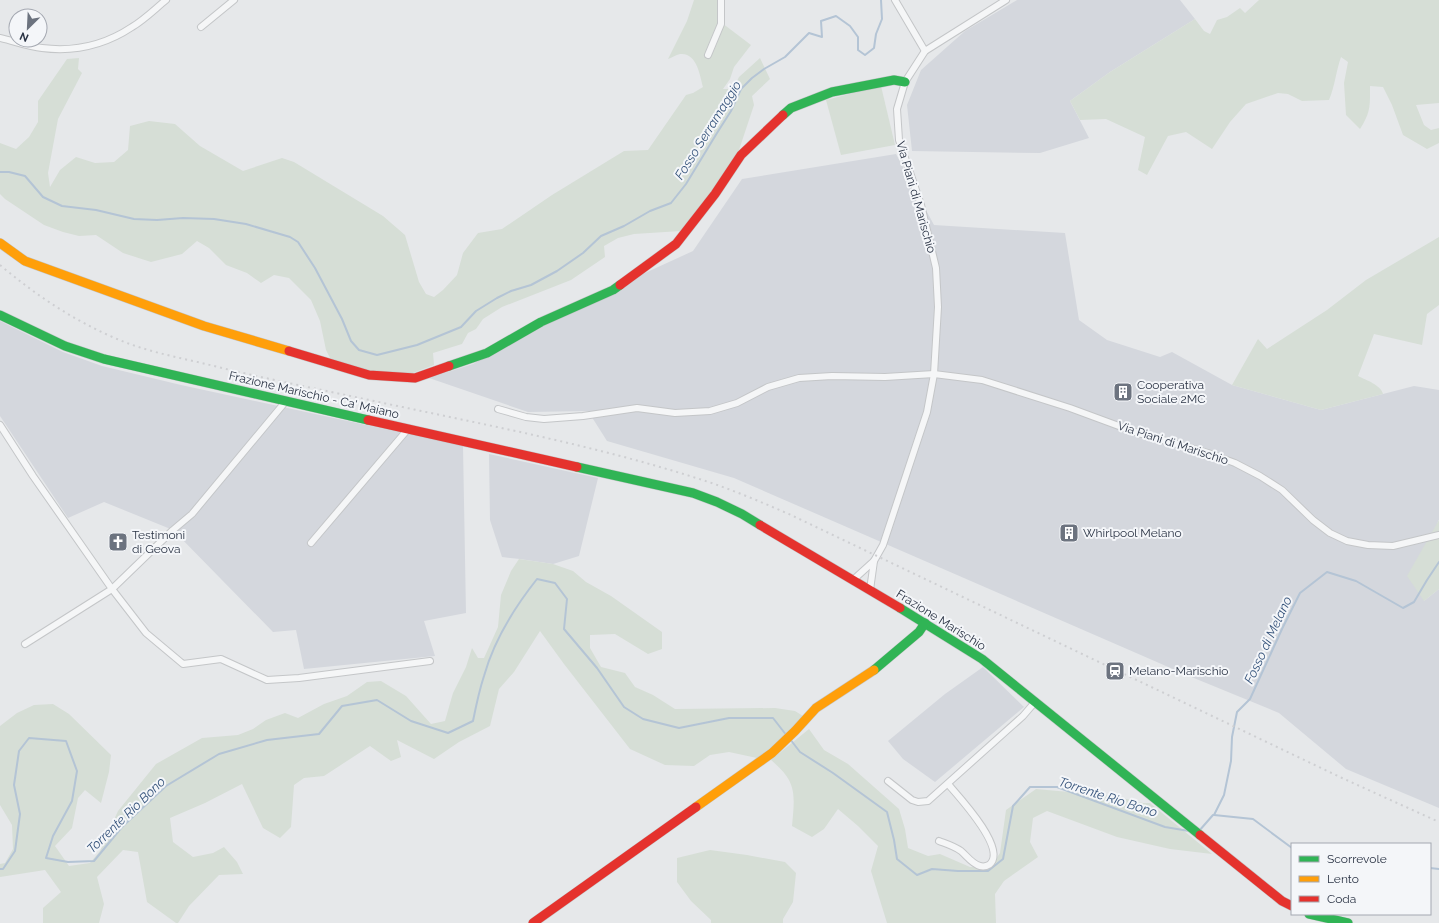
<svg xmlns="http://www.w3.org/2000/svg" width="1439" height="923" font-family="Raleway,sans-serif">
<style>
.built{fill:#d4d7dd}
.green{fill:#d6ded6}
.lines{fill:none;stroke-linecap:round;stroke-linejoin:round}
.stream{stroke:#b4c4d5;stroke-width:2}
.street-casing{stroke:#c4c6c8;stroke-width:8}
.fast-casing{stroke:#c4c6c8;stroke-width:10}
.slow-casing{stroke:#c4c6c8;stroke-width:10}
.jam-casing{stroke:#c4c6c8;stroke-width:10}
.street{stroke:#f5f6f7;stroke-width:6}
.fast{stroke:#30b455;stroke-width:9}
.slow{stroke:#ff9f0a;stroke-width:9}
.jam{stroke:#e5322d;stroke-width:9}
.rail{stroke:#cecfd2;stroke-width:2;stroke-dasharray:2 4;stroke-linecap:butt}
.labels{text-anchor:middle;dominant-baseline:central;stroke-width:4;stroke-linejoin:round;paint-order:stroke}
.street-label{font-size:12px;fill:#2b3445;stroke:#f4f6f9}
.poi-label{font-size:12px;fill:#2b3445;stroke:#f4f6f9;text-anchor:start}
.water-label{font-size:13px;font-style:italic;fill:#34527a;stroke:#f4f6f9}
</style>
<rect width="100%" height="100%" fill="#e6e8ea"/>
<g class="built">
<path d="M1017,0h163l15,19 -85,53 -40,29 19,37 -49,15 -128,-2 -5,-46 14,-35 44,-39z"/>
<path d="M896,154l38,71 131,8 14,87 28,20 53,17 12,-5 60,33 89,25 93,-24 25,4v130l-1,1 -14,80 15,-12v219l-93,-39 -67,-56 -90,-37 -455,-198 -127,-37 -19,-30 -60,1 -99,-34 44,-14 124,-69 96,-44 49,-72z"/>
<path d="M0,321l63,31 39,14 79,19 282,61 3,167 -42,8 11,35 -131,13 -8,-39 -23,2 -100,-102 -69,-28 -36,16 -68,-102z"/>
<path d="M489,454l109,24 -19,78 -26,8 -33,-5 -18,-2 -12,-37z"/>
<path d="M983,667l41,40 -89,75 -32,-23 -15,-18 57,-47z"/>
</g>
<g class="green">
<path d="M694,0h26l2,23 29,22 -17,22 -4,12 -7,10h10l6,-12 21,-19 10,21 -18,17 2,9 -15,45 -17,27 -25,35 -16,19 -47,3 -16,4 -14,8 1,11 -34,23 -69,27 -19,12 -7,10 -8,4 -6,11 -29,9 1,12 -24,9h-31l-38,-10 -11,-6 -4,-8 -6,-29 -9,-21 -22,-22 -15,-3 -13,8 -14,-10 -21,-8 -17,-17 -12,-7 -15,13 -31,8 -28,-9 -27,-18 -17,1 -16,-4 -19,-7 -39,-26 -5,-5v-51l16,6 13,-12 9,-15v-21l29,-42 12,-1 -1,11 4,4 -24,46 -10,54 2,14 10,-17 16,-13 19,6 19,-1 14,-12 2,-24 19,-5 26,3 25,22 43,25 39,-13 12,4 89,54 22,19 14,47 7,12 8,3 9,-7 14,-15 6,-22 15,-20 24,-4 50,-34 72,-44 24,-1 38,-55 7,-2 10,-6c-3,-11 -6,-35 -23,-33 -4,1 -9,4 -12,5l19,-38z"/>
<path d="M1259,0h180v103l-23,2 8,20 7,5 8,-2v15l-12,6 -24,-14 -11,-30 -9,-18 -13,-1c0,19 1,26 -10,43l-14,-14 -2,-32 4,-21 -7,-5c-5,14 -6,29 -12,43l-27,1 -14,-7 -10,-1 -32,11 -16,18 -18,27 -26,-17 -18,4 -21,39 -9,-5 7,-33 -39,-18 -26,1 -10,-19 40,-29 85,-53 9,12 6,3 7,-14 10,-3 13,-9 5,5z"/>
<path d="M881,86l14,59 -54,10 -15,-55z"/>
<path d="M1439,237v68l-12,9 -5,31 -48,-11 -16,42c8,4 23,9 25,18l-62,16 -89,-25 26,-46 9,10 60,-39 39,-30z"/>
<path d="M1439,520v69l-15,12 -17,-25z"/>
<path d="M519,559l34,5 20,7 13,11 25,14 51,36v17l-14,5 -33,-20 -25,1v13l11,19 24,6 10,14 18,8 22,14 100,-1 20,3 8,5 -31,31 -15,11 -28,-6 -19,3 -16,11 -29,-1 -35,-16 -66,-85 -24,-33 -26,41 -15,17 -9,37 -31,16 -25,17 -37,-19 4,17 -10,4 -21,-15 -46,30 -20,2 -10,7 -3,42 -11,11 -17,-10 -21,-44 -37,19 -35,15 3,24 20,15 20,-4 11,-6 13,15 6,12 -24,1 -30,31 -11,17h-2l-29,-21 -9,-50 -15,-2 -26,27 7,27 -5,19h-56v-15l18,-16 -16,-22 -45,7v-13l5,-1 8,-14 -1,-24 -12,-20v-79l17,-13 17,-8 19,-1 16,10 42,41 -2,17 -8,31 -16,-13 -7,8 -6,30 -17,18 14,20 21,-3 10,-12 18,-40 38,-47 46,-26 36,-3 15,-6 13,-9 19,-7 13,5 26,-14 23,-8 20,-14 14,-1 25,15 25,28 14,-3 8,-28 13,-26 6,-19 6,10h6l14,-31 3,-32 10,-24z"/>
<path d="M809,729l15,21 24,14 51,45 6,20 3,19 20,8 12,-2 30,13h20l10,-14 6,-43 30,-21 78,7 29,7h7l62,51 -42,-5 -53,-12 -70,-26 -14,7 -3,24 8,15 -34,24 -9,13 1,29h-109l-16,-52 7,-25 -20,-20 -20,-17 -14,20 -12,8 -20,-11c3,-33 5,-44 -21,-66z"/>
<path d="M710,850l37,5 38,7 11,11 -3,29 -10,17v4h-72v-3l-20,-19 -14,-19v-24z"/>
</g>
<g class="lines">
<g class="stream">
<path d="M0,172h9l16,4 18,21 19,9 34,4 38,9 23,1 26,-2 31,1 32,5 44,13 8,5 17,26 27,51 9,22 8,9 18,5 40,-10 44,-18 15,-16 21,-13 14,-7 20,-6 26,-14 26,-18 18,-17 23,-10 26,-15 21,-8 15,-19 31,-51 14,-22 10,-22 11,-11 12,-9 21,-12 24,-24 13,4 -1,-16 15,-5 14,10 8,11v13l7,5 9,-7 2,-14 6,-15 -1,-19"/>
<path d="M790,739l10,13 33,21 54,39 7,28 3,19 20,16 15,-6 26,2h30l15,-12 10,-53 17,-19h27l108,40 24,4"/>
<path d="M1214,815l39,4 39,29"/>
<path d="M1199,831l14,-16h1l10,-20 7,-34 1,-24 5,-25 13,-13 32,-70 18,-36 27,-21 29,9 47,27 11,-6 13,-22 12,-18"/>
<path d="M1430,868l9,1"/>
<path d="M0,869h3l12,-18 5,-37 -6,-29 5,-34 10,-13 37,3 11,30 -5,30 -19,35 -7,22 22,4 26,-1 28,-34 44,-41 53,-32 48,-14 52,-6 23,-28 35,-6 34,21 37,12 25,-12c3,-15 6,-30 11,-45 10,-36 30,-68 53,-97l18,4 12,16 -3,30 33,39 27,39 19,12 36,9 50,-10h44l14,18"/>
</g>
<g class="street-casing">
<g id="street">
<path d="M895,0l30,51"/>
<path d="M201,27l33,-27"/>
<path d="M0,38c14,3 28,9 42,10 32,4 63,-3 90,-21 12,-7 23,-18 34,-27"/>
<path d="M708,55l13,-31v-24"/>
<path d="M498,409l28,8 18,2 39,-3 54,-8 38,5 35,-2 27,-8 31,-16 31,-9 33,-2 53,1 49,-3 48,6 88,28 65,24 73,21 27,10 25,13 22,14 31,30 17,13 17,8 21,4 25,1 46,-11"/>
<path d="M0,425l33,51 79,113 34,44 37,31 38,-5 46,21 32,-2 131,-17"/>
<path d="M311,543l97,-114"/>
<path d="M853,580l21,-19 9,-16 44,-133 7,-38 4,-67 -2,-39 -15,-63 -22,-65 -2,-31 8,-27 20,-31 81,-51"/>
<path d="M870,590l4,-29"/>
<path d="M25,644l87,-55 61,-59 19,-16 94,-113"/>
<path d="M888,781l24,19 6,2 10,-1 95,-85 12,-14"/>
<path d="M939,841c8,3 15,5 22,10 6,5 11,13 19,15 4,1 9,0 11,-3 14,-17 -32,-66 -43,-79"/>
</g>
</g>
<g class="fast-casing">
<g id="fast">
<path d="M783,115l8,-7 41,-16 62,-12 11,2"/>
<path d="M0,315l65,31 39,13 264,61"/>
<path d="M449,366l38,-13 54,-31 72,-32 7,-5"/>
<path d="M577,467l116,26 24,9 25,12 18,11"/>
<path d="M900,608l82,51 218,176"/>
<path d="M874,670l45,-38 6,-9"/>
<path d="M1309,914l39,9"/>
</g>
</g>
<g class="slow-casing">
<g id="slow">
<path d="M0,243l25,18 179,65 85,25"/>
<path d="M696,807l76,-54 23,-22 21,-23 58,-38"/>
</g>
</g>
<g class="jam-casing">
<g id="jam">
<path d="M620,285l56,-41 39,-50 26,-39 42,-40"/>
<path d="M289,351l80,24 46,3 34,-12"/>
<path d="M368,420l209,47"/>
<path d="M760,525l140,83"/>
<path d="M1200,835l82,66 10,5"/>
<path d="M533,923l163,-116"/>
</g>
</g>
<use href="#street" class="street"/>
<use href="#fast" class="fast"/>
<use href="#slow" class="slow"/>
<use href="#jam" class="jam"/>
<path class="rail" d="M0,265c37,31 73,55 117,74 28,12 59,18 89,25 55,14 112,25 168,37 107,23 215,43 319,76 33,10 66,24 98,38l551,263 97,44"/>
</g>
<defs>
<g id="building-square" transform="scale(1)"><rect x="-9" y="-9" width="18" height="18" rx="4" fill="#6c737f" stroke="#f4f6f9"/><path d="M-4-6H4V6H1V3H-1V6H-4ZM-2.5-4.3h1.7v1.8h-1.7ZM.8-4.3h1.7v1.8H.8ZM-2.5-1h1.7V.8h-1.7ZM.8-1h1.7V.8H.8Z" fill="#fff"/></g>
<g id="church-square" transform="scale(1)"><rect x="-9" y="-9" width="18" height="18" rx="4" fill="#6c737f" stroke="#f4f6f9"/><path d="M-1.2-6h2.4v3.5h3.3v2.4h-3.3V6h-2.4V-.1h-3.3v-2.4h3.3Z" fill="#fff"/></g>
<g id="station-square" transform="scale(1)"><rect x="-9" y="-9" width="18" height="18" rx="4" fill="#6c737f" stroke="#f4f6f9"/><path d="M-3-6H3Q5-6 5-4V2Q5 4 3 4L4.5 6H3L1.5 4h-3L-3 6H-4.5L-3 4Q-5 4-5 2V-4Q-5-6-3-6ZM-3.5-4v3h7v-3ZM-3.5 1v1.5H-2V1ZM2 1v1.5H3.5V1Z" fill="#fff"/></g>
</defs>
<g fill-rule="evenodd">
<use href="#building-square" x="1123" y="392"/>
<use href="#building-square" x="1069" y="533"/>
<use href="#church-square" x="118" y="542"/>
<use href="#station-square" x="1115" y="671"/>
</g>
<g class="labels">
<g class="street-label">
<text transform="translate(916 197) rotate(74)">Via Piani di Marischio</text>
<text transform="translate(314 395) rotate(13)">Frazione Marischio - Ca' Maiano</text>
<text transform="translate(1173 443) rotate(18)">Via Piani di Marischio</text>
<text transform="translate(941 620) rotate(32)">Frazione Marischio</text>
</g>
<g class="poi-label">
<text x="1137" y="385">Cooperativa<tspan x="1137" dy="14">Sociale 2MC</tspan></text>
<text x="1083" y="533">Whirlpool Melano</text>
<text x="132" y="535">Testimoni<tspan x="132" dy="14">di Geova</tspan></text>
<text x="1129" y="671">Melano-Marischio</text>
</g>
<g class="water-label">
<text transform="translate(708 130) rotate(-58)">Fosso Serramaggio</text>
<text transform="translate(1268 640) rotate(-65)">Fosso di Melano</text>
<text transform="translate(1108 797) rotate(18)">Torrente Rio Bono</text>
<text transform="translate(126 815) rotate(-44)">Torrente Rio Bono</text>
</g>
</g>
<rect x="1291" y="843" width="140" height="72" fill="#f4f6f9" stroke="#a4a8b1"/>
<rect x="1299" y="856" width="20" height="6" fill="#30b455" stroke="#a4a8b1"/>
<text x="1327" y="863" font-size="12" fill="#2b3445">Scorrevole</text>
<rect x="1299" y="876" width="20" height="6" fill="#ff9f0a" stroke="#a4a8b1"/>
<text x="1327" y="883" font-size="12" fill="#2b3445">Lento</text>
<rect x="1299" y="896" width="20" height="6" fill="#e5322d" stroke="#a4a8b1"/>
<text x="1327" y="903" font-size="12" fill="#2b3445">Coda</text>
<g transform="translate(28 28) rotate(204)"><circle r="19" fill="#f4f6f9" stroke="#a4a8b1"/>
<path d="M0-3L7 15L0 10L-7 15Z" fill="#6c737f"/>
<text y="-6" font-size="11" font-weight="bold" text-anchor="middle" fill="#2b3445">N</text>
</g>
</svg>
